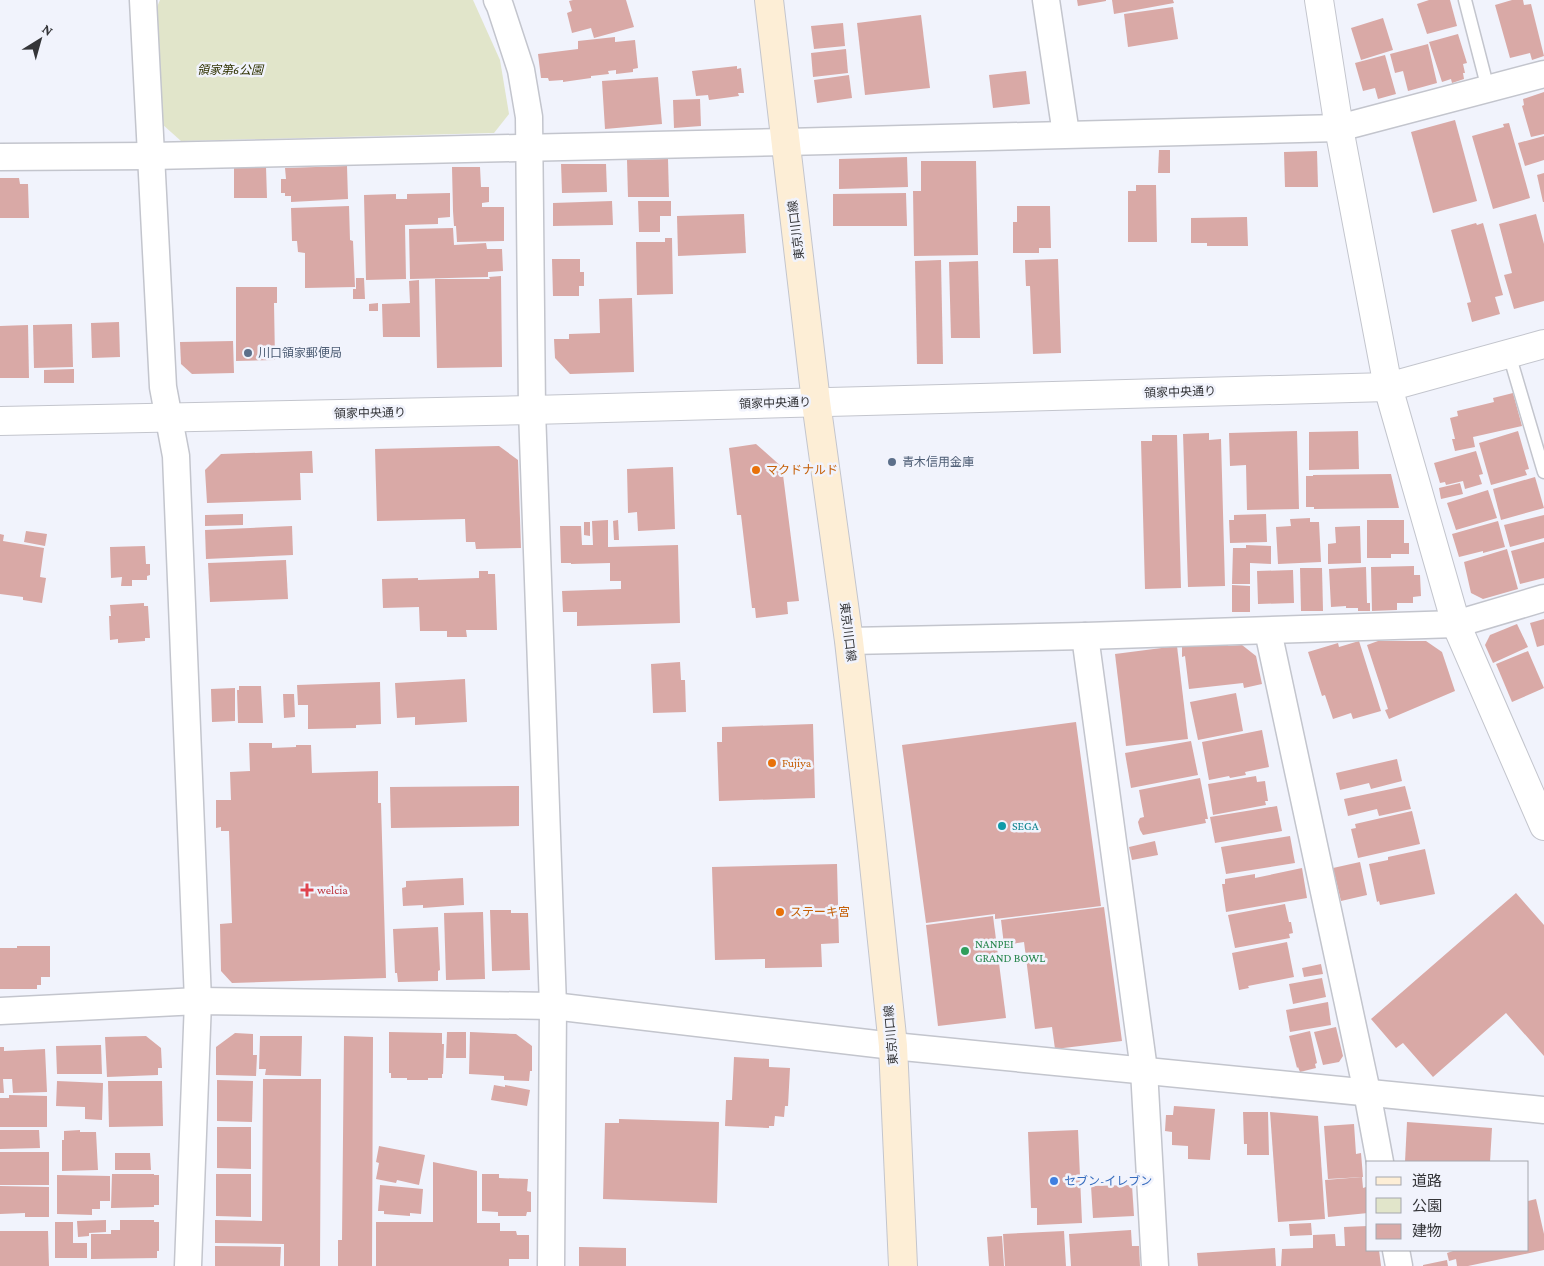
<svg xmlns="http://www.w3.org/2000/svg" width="1544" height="1266" font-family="'Crimson Pro','Noto Sans JP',serif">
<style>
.green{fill:#e1e5ca}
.building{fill:#d9a9a6}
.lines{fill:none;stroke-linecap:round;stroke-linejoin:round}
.service-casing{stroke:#c3c5cd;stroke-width:15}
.minor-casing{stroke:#c3c5cd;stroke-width:29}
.tertiary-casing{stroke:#c3c5cd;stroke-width:30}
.secondary-casing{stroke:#c3c5cd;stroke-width:30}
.service{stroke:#fff;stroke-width:12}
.minor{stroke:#fff;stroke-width:26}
.tertiary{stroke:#fff;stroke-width:28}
.secondary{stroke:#fdeed6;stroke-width:28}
.service-dot{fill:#5c6f8a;stroke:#f1f3fc;stroke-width:2}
.food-dot{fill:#e8710a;stroke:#f1f3fc;stroke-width:2}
.culture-dot{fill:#0f9aa8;stroke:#f1f3fc;stroke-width:2}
.health-dot{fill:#e0444e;stroke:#f1f3fc;stroke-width:2}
.leisure-dot{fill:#2e9e5b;stroke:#f1f3fc;stroke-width:2}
.shop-dot{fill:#3f7fe0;stroke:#f1f3fc;stroke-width:2}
.labels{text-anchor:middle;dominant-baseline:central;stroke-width:5;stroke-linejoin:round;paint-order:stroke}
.park-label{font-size:12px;font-style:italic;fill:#2f3200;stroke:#f1f3fc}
.street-label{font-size:12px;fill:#343538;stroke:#f1f3fc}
.service-label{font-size:12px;fill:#4e5e75;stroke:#f1f3fc;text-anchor:start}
.food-label{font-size:12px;fill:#c56008;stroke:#f1f3fc;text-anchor:start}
.culture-label{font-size:12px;fill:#0d838f;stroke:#f1f3fc;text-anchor:start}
.health-label{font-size:12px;fill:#be3a42;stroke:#f1f3fc;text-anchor:start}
.leisure-label{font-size:12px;fill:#27864d;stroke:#f1f3fc;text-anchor:start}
.shop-label{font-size:12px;fill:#366cbe;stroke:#f1f3fc;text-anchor:start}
</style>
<rect width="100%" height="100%" fill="#f1f3fc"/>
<path class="green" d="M160,0h313l27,60 9,54 -15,19 -313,8 -19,-17 -5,-117z"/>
<g class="building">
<path d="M573,0h53l8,27 -40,11 -3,-10 -19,5 -5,-20 5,-2 -3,-10z"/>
<path d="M1077,0h29v1l-28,5z"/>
<path d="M1112,0h61l1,3 -60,11z"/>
<path d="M1429,0h21l7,26 -30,8 -10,-30z"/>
<path d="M1512,0h11l1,5 7,-1 13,52 -12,4 -2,-7 -20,5 -15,-53z"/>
<path d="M1173,7l5,32 -50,8 -4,-33z"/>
<path d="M921,15l9,73 -65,7 -8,-72z"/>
<path d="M1383,18l10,32 -32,10 -10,-32z"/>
<path d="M843,23l2,23 -31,3 -3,-23z"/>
<path d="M1458,34l9,29 -4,1 2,9h-2l1,6 -12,4 -1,-4 -9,3 -13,-40z"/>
<path d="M615,37v5l20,-2 3,28 -5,1v3l-17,2v-4l-8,1 1,3 -18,2v2l-28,4v-2l-14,1 -1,-3h-7l-3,-24 40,-5v-8z"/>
<path d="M1428,44l9,39 -29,8 -5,-20 -8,2 -5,-19z"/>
<path d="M846,49l2,24 -35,4 -2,-24z"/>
<path d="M1385,55l11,39 -18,5 -3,-11 -12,3 -8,-28z"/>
<path d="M737,66v3l4,-1 3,25h-6l1,3 -30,4 -1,-5 -12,1 -4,-25z"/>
<path d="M1026,71l4,33 -37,4 -4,-33z"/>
<path d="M849,75l3,23 -35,5 -3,-23z"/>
<path d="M658,77l4,47 -57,5 -3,-48z"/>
<path d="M1544,92v42l-13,3 -9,-31 2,-1 -1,-6z"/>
<path d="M700,99l1,27 -27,2 -1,-28z"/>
<path d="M1455,120l22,81 -44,12 -22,-81z"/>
<path d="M1509,123l21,75 -37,11 -21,-73 32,-9 -1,-3z"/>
<path d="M1544,136v24l-19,6 -7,-23z"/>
<path d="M1159,150h11v23h-12z"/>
<path d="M1317,151l1,36h-33l-1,-35z"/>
<path d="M907,157l1,30 -69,2v-30z"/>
<path d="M668,159l1,38h-41l-1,-37z"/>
<path d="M921,161h55l2,94 -64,1 -1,-65h8z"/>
<path d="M561,164h45l1,28 -45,1z"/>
<path d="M347,166l1,33 -57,3v-6h-6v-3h-4v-14h5l-1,-11z"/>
<path d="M266,167l1,31h-33v-30z"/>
<path d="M452,167h28l1,20h8v15l-7,1v4h22v34l-47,1 -1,-16h-2l-1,-15z"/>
<path d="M1544,173v29h-1l-6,-27z"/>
<path d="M0,178h19l1,6h8l1,34h-29z"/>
<path d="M1136,185h20l1,57h-29v-51h8z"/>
<path d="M450,193v24l-12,1v6l-33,1 1,54 -40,1 -2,-85 32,-1v5h11v-5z"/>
<path d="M906,193l1,33h-74v-32z"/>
<path d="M612,201l1,24 -60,1v-23z"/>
<path d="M638,201h33v15h-11v16h-21z"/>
<path d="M349,206l1,34 3,1 2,46 -50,1v-35l-7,-1 -1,-11h-5l-1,-33z"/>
<path d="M1017,206h33l1,42h-12v5h-26v-31h4z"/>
<path d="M744,214l2,39 -68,3 -1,-40z"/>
<path d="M1536,214l8,30v57l-30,8 -10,-34 8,-2 -13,-49z"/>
<path d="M1247,217l1,29h-41v-3h-16v-25z"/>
<path d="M1476,223l1,2 6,-2 20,72 -8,2 5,17 -28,8 -5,-19 4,-1 -20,-72z"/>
<path d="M453,228l1,17 32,-2 1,6h15l1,22 -15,1v5l-78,2 -1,-50z"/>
<path d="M665,238h7l1,56 -36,1 -1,-53h29z"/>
<path d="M552,259h28v13h4v14h-5v10h-26z"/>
<path d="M1058,259l3,94 -28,1 -3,-68h-4l-1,-26z"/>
<path d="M941,260l2,104h-26l-2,-103z"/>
<path d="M978,261l2,77h-29l-2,-76z"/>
<path d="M501,276l1,91 -65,1 -2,-89h55l-1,-2z"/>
<path d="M356,278h8l1,21h-12v-10h3z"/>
<path d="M419,280l1,57h-37l-1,-33 28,-1 -1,-22z"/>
<path d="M236,287h41v16h-3l1,57 -39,1z"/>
<path d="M632,298l2,74 -64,2 -15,-16 -1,-19h15v-5l31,-1 -1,-34z"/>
<path d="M378,303v8h-9v-7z"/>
<path d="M119,322l1,35 -28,1 -1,-35z"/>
<path d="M72,324l1,43 -39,1 -1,-43z"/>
<path d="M28,325l1,53h-29v-52z"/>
<path d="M233,341l1,32 -42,1 -11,-10 -1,-22z"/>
<path d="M74,369v14h-30v-13z"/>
<path d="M1513,393l9,33 -49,11 2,10 -20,4 -3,-12h3l-5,-21 8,-2 -1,-5 37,-9 -1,-4z"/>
<path d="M1297,431l2,78 -52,1 -1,-45 -16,1 -1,-33z"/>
<path d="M1358,431l1,38 -50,1v-38z"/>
<path d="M1518,431l11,38 -4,1 2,5 -36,10 -12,-42z"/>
<path d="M1209,433v7l12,-1 4,147 -37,1 -5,-153z"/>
<path d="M1152,435h25l4,153 -36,1 -4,-148h11z"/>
<path d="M756,444l26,23 17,134 -12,1 1,12 -32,4 -1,-10h-3l-11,-93h-4l-8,-67z"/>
<path d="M499,446l19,14 3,88 -45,1 -1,-7h-9l-1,-23 -88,2 -2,-72z"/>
<path d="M312,451l1,22h-13l1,27 -94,3 -2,-33 16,-16z"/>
<path d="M1476,451l7,23 -4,1 3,9 -17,5 -2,-8 -17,4 -1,-3 -5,1 -6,-20z"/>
<path d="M673,467l2,62 -37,2 -1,-19 -9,1 -1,-44z"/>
<path d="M1391,474l8,34 -85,1v-2h-8v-31h7v-1z"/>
<path d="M1535,477l9,31 -43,12 -8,-31z"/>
<path d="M1460,483l3,11 -22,5 -2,-11z"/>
<path d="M1488,490l9,28 -41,12 -9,-27z"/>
<path d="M243,514v11l-38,1v-11z"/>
<path d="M1266,514l1,28 -37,1 -1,-23h5v-5z"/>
<path d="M1544,515v23l-34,9 -6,-22z"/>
<path d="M1310,518v4h9l2,40 -43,2 -2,-37 15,-1 -1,-7z"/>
<path d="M608,520v27l70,-2 2,78 -103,3v-14h-14l-1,-21 59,-2v-8h-11v-18l-39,1v-1h-10l-1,-37h21l1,19h11l-1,-24z"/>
<path d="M618,520l1,20h-5l-1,-19z"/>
<path d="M1367,520h37v23h5v11h-18v4h-24z"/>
<path d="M1498,521l7,26 -22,6v-2l-24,6 -7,-23z"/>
<path d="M584,522h6v14l-6,-1z"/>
<path d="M292,526l1,29 -87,4 -1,-29z"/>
<path d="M1360,526l1,37 -33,1v-20l8,-1 -1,-16z"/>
<path d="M26,531l21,3 -2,12 -21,-4z"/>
<path d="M0,534l4,1 -1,6 41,7 -4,29 6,1 -4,25 -19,-3v-3l-23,-3z"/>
<path d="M1544,542v36l-24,6 -9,-33z"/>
<path d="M1246,545l25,1v18l-21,-1v21h-18l1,-36h13z"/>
<path d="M145,546l1,18h4v11l-3,1v4h-15v6h-11l1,-9 -11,1 -1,-31z"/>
<path d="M1507,549l11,40 -35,10 -12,-6 -7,-31z"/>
<path d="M286,560l2,39 -78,3 -2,-39z"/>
<path d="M1414,566v9h6l1,21 -8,1v6h-16v7l-25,1 -1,-44z"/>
<path d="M1366,567l1,36h3v8h-12v-3h-12v-2l-15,1 -2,-38z"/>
<path d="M1300,568h22l1,43h-22z"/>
<path d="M1293,570l1,33 -36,1 -1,-33z"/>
<path d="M479,571h9v3h7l2,56h-31l1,7h-20v-6h-27l-1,-24 -36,1 -1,-29 36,-1v2l61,-2z"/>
<path d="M1232,585l18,1v26h-18z"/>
<path d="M144,603v3h4l2,32h-5v3l-27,2v-4l-8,1 -1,-24h2l-1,-11z"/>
<path d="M1544,619v26l-7,2 -7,-24z"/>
<path d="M1517,624l11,23 -35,16 -8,-18 5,-10z"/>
<path d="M1359,641l22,70 -28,8 -2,-6 -18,6 -8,-24 -3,1 -14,-44 30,-9 1,4z"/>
<path d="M1378,641h48l16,11 13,39 -66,28 -4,-9 3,-1 -21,-64z"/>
<path d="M1227,643l1,3 14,-1 14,11 6,28 -18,4 -1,-5 -54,6 -4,-33 -3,1v-12z"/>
<path d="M1177,646l11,93 -62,7 -11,-92z"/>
<path d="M1528,651l16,37 -32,14 -16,-38z"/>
<path d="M680,662l1,18h4l1,32 -33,1 -2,-49z"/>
<path d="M465,679l2,43 -52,3v-8l-18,1 -2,-35z"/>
<path d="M380,682l1,42 -25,1v3l-48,1v-24h-10l-1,-20z"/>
<path d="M239,686h22l2,37h-25l-1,-33h2z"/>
<path d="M235,688v33l-23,1 -1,-33z"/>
<path d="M1236,693l7,38 -45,9 -8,-38z"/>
<path d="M283,694h11l1,23 -11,1z"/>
<path d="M1076,722l25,184 -106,13v-5l-69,9 -24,-178z"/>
<path d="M813,724l2,74 -96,3 -2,-59h5v-15z"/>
<path d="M1262,730l7,37 -24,5 1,3 -16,3 -1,-2 -20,4 -7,-38z"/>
<path d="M1191,741l7,34 -67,13 -6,-35z"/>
<path d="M249,743h23v5l24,-1v-2h15l1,28 66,-2v32h3l5,175 -154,5 -11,-12 -1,-47 12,-1 -3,-92h-8v-4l-5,1v-28h15l-1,-28 20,-1z"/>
<path d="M1397,759l5,22 -31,8 -2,-6 -29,7 -4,-17z"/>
<path d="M1256,776l1,6 8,-1 3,20h-3l1,4 -53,10 -5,-31z"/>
<path d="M1200,778l8,41h-3l1,4 -63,12 -3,-5 -2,-8 2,-4 4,-1 -5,-27z"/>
<path d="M519,786v40l-128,2 -1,-41z"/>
<path d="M1405,786l6,23 -32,7 -2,-7 -29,7 -4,-17z"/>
<path d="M1277,806l5,25 -67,12 -5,-26z"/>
<path d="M1412,811l8,33 -62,14 -7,-29 5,-1 -1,-4z"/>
<path d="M1290,836l5,27 -69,11 -5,-27z"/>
<path d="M1155,841l3,14 -26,5 -3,-13z"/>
<path d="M1425,849l10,45 -55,11 -1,-4 -2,1 -8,-38 19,-4v-3z"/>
<path d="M1360,862l7,33 -26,6 -8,-33z"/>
<path d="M837,864l2,79 -18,1 1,23 -57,1v-9l-50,1 -3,-93z"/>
<path d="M1302,868l5,30 -81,14 -4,-28h3v-5l30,-5v4z"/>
<path d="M463,878l1,27 -41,3v-3l-20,1 -1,-18 4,-1v-6z"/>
<path d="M1516,893l28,32v131l-38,-43 -73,64 -30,-34 -7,5 -25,-29z"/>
<path d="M1285,904l4,18h2l2,11 -4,1 1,4 -55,10 -7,-33z"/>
<path d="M1104,907l18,134 -67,8 -3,-22 -17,2 -11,-87 -20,3 -3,-25z"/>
<path d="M490,910h21v3h17l2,57 -38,1z"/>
<path d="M483,912l2,67 -39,1 -2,-67z"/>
<path d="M993,916l13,102 -68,8 -12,-101z"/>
<path d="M438,927l2,43 -2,1v10l-40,1 -1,-9h-2l-2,-44z"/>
<path d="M1287,942l7,35 -46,9 1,2 -10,2 -7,-37z"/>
<path d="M17,946h33v31h-9v8h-4v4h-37v-41h17z"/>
<path d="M1321,964l2,10 -19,3 -2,-9z"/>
<path d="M1322,978l4,19 -33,7 -4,-20z"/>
<path d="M1328,1002l3,23 -41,7 -4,-22z"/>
<path d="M1336,1027l7,29 -4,6 -16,3 -9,-33z"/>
<path d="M1310,1031l7,32 -2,1 1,4 -16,4 -2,-5 -1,1 -8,-32z"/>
<path d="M389,1032l53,1v11h2l-1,30h-1v4h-14v2h-21v-2h-16v-5h-2z"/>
<path d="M447,1032h19v26h-20z"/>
<path d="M470,1032l46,2 16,12v25h-2l-1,10 -25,-1v-4l-35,-2z"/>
<path d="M235,1033l18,1v21h4l-1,21 -40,-1v-28z"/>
<path d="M146,1036l15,12 1,20h-4v7l-51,2 -2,-40z"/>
<path d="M260,1036h42l-1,40 -36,-1 1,-6h-7z"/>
<path d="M344,1036l29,1 -1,229h-34v-26h4z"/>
<path d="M101,1045l1,29h-45l-1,-28z"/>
<path d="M0,1047h4v4l41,-2 2,43 -34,1 -1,-14h-9l1,14h-4z"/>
<path d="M734,1057l35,2v8l21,1 -2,38h-3l-1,11 -9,-1 -1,10h-5v2l-44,-2 1,-26h6z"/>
<path d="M263,1079h58l-1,187h-36v-22l-69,-1v-23l47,1z"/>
<path d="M217,1080l36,1 -1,41 -35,-1z"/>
<path d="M57,1081l46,2 -1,37 -17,-1v-12l-29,-1z"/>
<path d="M108,1081h54l1,45 -54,1z"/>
<path d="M494,1085l11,2v-2l25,5 -3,16 -36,-6z"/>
<path d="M9,1095l38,1v31h-47v-29h9z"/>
<path d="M1174,1106l41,3 -5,51 -22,-1v-13l-16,-1v-13l-7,-1 1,-16h7z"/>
<path d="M1243,1112h25l1,43h-22v-11h-3z"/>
<path d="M1270,1112l48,4 7,103 -47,3z"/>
<path d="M619,1119l100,3 -2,81 -114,-4 2,-76h14z"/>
<path d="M1407,1122l85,6 -2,34h-85z"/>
<path d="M1354,1124l2,30 5,-1 2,24 -35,2 -4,-53z"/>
<path d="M217,1127h34v42l-34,-1z"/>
<path d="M0,1130h39l1,18 -40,1z"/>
<path d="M80,1130v2h16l2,38 -36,1v-31h2v-9z"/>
<path d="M1078,1130l4,93 -45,2v-17h-6l-3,-76z"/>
<path d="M379,1146l46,9 -6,30 -22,-5 -1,3 -20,-4 3,-16 -3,-1z"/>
<rect x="0" y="1152" width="49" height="33"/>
<path d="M115,1153h35l1,17h-36z"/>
<path d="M433,1162l44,9v52h23v8h16l1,4h12v24h-20v7h-133v-44h57z"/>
<path d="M112,1174h42v1h5v30h-5v2l-43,1z"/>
<path d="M216,1174h35v43l-35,-1z"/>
<path d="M482,1174h17v4l29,1 -1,12 4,1v20h-4l-1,4h-28v-4l-16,-1z"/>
<path d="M57,1175l53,1v25h-10v8h-8v6l-35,-1z"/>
<path d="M1362,1177l1,11 3,-1 2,26 -40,4 -3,-37z"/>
<path d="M380,1185l43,4 -2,25 -11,-1v3l-26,-2v-3h-6z"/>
<path d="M1132,1185l2,31 -41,2 -2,-32z"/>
<path d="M0,1186l49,1v30h-24v-4l-25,1z"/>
<path d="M1536,1199l8,35v16l-76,16h-11l-1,-7 -7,2 -2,-8 9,-3h72v-49z"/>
<path d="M106,1220v12l-17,1v3l-11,1 -1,-16z"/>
<path d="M120,1220h34v2h5v29h-2v7l-66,1v-25h20v-4h9z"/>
<path d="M55,1222h18v21h14v15h-32z"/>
<path d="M1311,1223l1,12 -22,1 -1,-12z"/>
<path d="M1368,1226v24h11l2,16h-100l1,-17 31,-1v-13l22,-1 1,12h9l-1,-19z"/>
<path d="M1131,1230l1,16h7l1,20h-69l-2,-32z"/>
<path d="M0,1231h48l1,35h-49z"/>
<path d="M1064,1231l2,35h-61l-2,-32z"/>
<path d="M1002,1236l2,30h-15l-2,-29z"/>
<path d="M215,1246l66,1 -1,19h-65z"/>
<path d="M579,1247l47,1v18h-47z"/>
<path d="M1275,1248l1,18h-78l-1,-13z"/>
<path d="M1447,1260l1,6h-25v-1z"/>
</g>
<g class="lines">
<g class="service-casing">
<g id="service">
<path d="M1465,0l23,89"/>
<path d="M1509,354l35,118"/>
</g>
</g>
<g class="minor-casing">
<g id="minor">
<path d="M143,0l20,387 13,69 22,545 -10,265"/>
<path d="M497,0l3,6 21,64 8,47 3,293 21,596 -2,260"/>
<path d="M1046,0l20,134"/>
<path d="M0,157l151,-1 635,-14 553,-14 205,-54"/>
<path d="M1268,631l99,461 13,70"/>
<path d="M1085,636l59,434 11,196"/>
<path d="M849,641l236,-5 371,-12 88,-26"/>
<path d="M0,1011l198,-10 355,5 340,40 651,64"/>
<path d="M1396,1250l3,16"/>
</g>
</g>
<g class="tertiary-casing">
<g id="tertiary">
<path d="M1319,0l20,128 49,259 68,237 88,202"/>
<path d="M0,421l532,-11 856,-23 156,-43"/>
</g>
</g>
<g class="secondary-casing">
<path id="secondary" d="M769,0l47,402 33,239 22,195 22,210 10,220"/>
</g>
<use href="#service" class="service"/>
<use href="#minor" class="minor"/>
<use href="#tertiary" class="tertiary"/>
<use href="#secondary" class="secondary"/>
</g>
<g class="service-dot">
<circle cx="248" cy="353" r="5"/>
<circle cx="892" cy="462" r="5"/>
</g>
<g class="food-dot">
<circle cx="756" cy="470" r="5"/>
<circle cx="772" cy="763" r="5"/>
<circle cx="780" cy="912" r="5"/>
</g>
<circle class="culture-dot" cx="1002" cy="826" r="5"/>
<path class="health-dot" d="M304.5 882.5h5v5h5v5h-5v5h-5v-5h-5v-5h5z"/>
<circle class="leisure-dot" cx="965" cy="951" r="5"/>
<circle class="shop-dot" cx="1054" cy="1181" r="5"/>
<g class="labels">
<g class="park-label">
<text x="230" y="70">領家第6公園</text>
</g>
<g class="street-label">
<text transform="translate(796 230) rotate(-97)">東京川口線</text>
<text transform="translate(1180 392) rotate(-2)">領家中央通り</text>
<text transform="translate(775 403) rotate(-2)">領家中央通り</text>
<text transform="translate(370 413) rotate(-1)">領家中央通り</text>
<text transform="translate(848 632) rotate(83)">東京川口線</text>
<text transform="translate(891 1035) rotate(-95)">東京川口線</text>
</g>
<g class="service-label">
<text x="258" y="353">川口領家郵便局</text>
<text x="902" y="462">青木信用金庫</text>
</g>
<g class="food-label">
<text x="766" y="470">マクドナルド</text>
<text x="782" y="763">Fujiya</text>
<text x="790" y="912">ステーキ宮</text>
</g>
<g class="culture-label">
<text x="1012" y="826">SEGA</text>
</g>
<g class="health-label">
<text x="317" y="890">welcia</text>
</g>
<g class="leisure-label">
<text x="975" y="944">NANPEI<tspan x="975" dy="14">GRAND BOWL</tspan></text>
</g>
<g class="shop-label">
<text x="1064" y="1181">セブン-イレブン</text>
</g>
</g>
<rect x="1366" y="1161" width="162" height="90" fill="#f1f3fc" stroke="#a5a7ae"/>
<rect x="1376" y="1177" width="25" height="8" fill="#fdeed6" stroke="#a5a7ae"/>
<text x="1412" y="1186" font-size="15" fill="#343538">道路</text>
<rect x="1376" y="1198" width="25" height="15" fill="#e1e5ca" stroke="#a5a7ae"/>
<text x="1412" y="1211" font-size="15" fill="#343538">公園</text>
<rect x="1376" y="1224" width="25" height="15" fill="#d9a9a6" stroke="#a5a7ae"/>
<text x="1412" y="1236" font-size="15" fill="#343538">建物</text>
<g transform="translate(40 40) rotate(37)" stroke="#f1f3fc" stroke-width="4" paint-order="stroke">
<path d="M0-4L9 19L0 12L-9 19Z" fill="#343538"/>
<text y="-8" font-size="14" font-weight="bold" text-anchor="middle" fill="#343538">N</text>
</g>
</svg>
